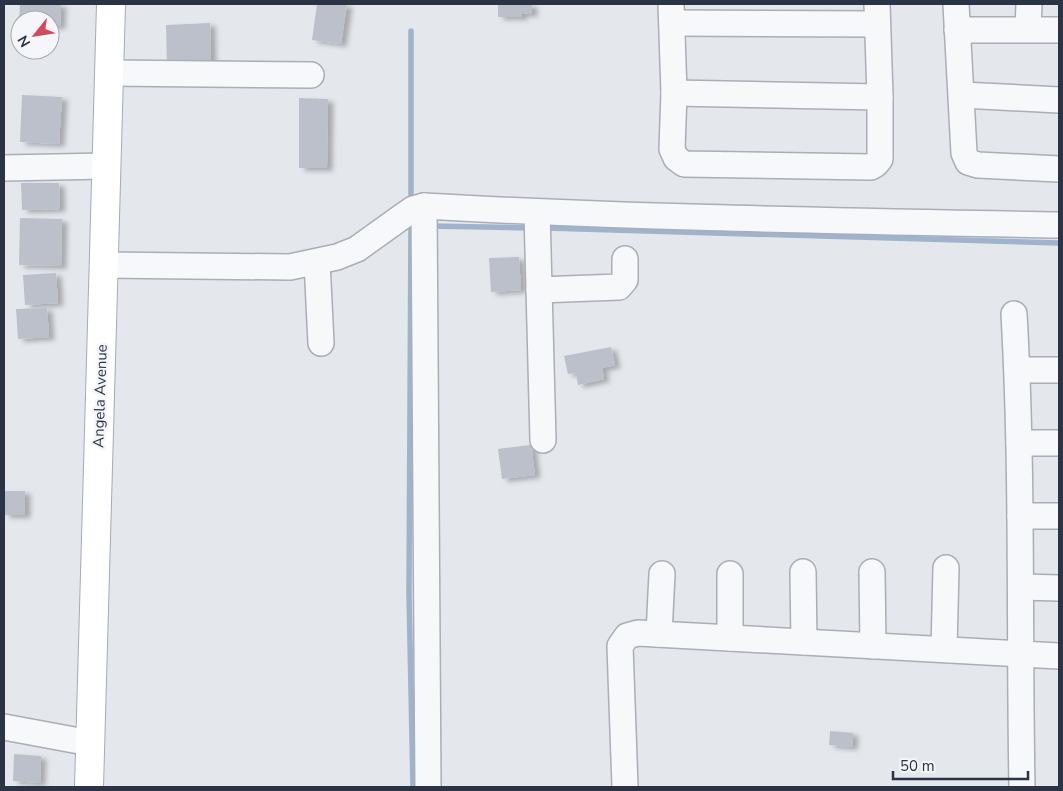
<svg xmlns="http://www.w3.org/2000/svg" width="1063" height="791" font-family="'Nunito Sans',sans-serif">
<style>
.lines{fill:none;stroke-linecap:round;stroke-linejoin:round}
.stream{stroke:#9fb4cc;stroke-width:5.5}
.building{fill:#bbc0ca;filter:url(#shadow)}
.minor-casing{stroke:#a9aeb7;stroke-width:28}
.major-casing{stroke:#a3abb8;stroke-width:30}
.minor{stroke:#f7f8fa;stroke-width:25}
.major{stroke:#fff;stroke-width:28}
.labels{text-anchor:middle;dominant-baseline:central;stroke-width:5;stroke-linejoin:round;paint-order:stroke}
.street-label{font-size:15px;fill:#2b3445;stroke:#f4f6f9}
</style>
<defs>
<filter id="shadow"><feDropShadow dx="5.5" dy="3" stdDeviation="2.5" flood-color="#0004"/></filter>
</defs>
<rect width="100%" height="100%" fill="#e4e7ec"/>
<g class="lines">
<g class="stream">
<path d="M411,31v171"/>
<path d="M411,220l-2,374 4,193"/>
<path d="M429,226l100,2"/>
<path d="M546,228l513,15"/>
</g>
</g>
<g class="building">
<path d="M20,4h41l-1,22h-10v-6h-31z"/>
<path d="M317,4h30l-6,40 -29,-4z"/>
<path d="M498,4h34v10l-10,-1v4h-24z"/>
<path d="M210,23l1,40 -44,2 -1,-40z"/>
<path d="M22,95l40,2 -3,47 -39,-2z"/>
<path d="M299,98l29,1 -1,69h-28z"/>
<path d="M21,183h38l1,26 -38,1z"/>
<path d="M20,218l42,1 -1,47 -42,-1z"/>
<path d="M519,257l2,33 -30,2 -2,-34z"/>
<path d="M56,273l2,30 -33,2 -2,-30z"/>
<path d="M47,308l2,29 -31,2 -2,-30z"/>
<path d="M611,347l4,18 -13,3 2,11 -26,6 -2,-12 -8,1 -4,-18z"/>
<path d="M531,445l4,30 -33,4 -4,-30z"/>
<rect x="4" y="491" width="21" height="24"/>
<path d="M830,731l23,2 -1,14 -23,-2z"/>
<path d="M14,754l27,2 -1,27 -27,-2z"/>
</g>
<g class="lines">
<g class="minor-casing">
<g id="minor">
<path d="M671,4l3,89 -2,56 4,9 8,6 187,3 5,-3 4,-5v-62l-3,-93"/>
<path d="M956,4l8,149 4,9 10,3 81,4"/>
<path d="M672,23l205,1"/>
<path d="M1028,29l1,-25"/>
<path d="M957,30h102"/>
<path d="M109,73l202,2"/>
<path d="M674,93l206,4"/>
<path d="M962,95l97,5"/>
<path d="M4,168l102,-2"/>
<path d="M424,206l4,581"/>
<path d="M537,212l6,228"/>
<path d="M317,262l4,81"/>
<path d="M104,265l186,2 47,-10 20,-8 46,-33 10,-7 11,-3c211,12 424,15 635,19"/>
<path d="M539,290l80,-3 6,-7v-21"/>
<path d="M1014,314c9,158 5,315 8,473"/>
<path d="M1017,370h42"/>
<path d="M1019,443h40"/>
<path d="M1020,516h39"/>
<path d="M803,572l1,70"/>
<path d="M872,572l1,74"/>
<path d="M1021,587l38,1"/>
<path d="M659,634l3,-60"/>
<path d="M730,638v-64"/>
<path d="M944,649l2,-81"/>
<path d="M4,727l86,16"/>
<path d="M625,787l-5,-141 7,-10 11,-3 421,23"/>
</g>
</g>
<g class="major-casing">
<path id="major" d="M89,787l22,-783"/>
</g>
<use href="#minor" class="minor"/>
<use href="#major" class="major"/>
</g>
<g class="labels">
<g class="street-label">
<text transform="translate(100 396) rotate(-88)">Angela Avenue</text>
</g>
</g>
<rect width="1063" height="791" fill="none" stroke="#2b3445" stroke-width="10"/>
<g transform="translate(35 35) rotate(240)"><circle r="24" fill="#f4f6f9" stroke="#a4a8b1"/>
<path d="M0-4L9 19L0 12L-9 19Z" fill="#d1495b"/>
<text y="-8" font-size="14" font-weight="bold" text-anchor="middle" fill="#2b3445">N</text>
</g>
<path d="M893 771v8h135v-8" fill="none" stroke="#2b3445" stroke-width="2.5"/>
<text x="900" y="771" font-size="15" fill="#2b3445" stroke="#f4f6f9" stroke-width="4" paint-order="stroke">50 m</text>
</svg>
